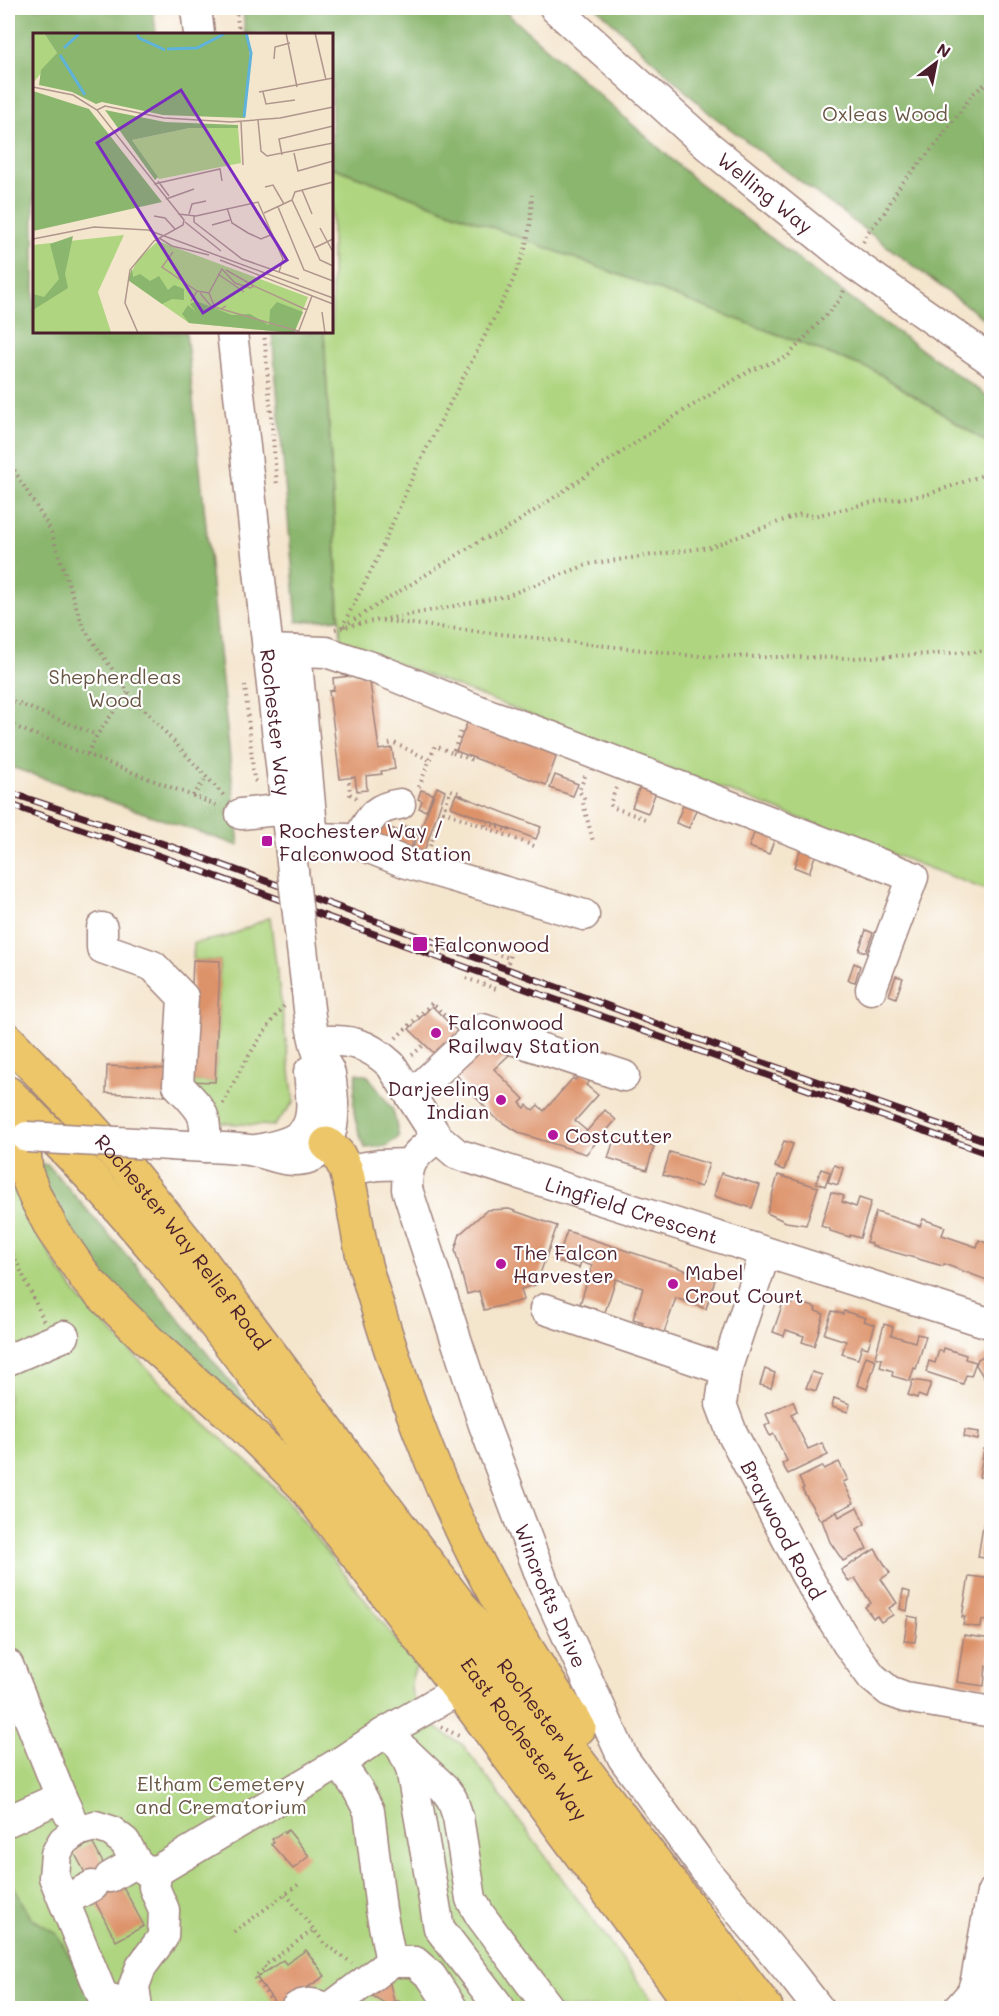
<svg xmlns="http://www.w3.org/2000/svg" width="999" height="2016" font-family="Mali,sans-serif">
<style>
.green{fill:#afd580;stroke:#7c7a56;stroke-width:1.5}
.forest{fill:#8bb66e;stroke:#6a6a4c;stroke-width:1.5}
.building{fill:#dd936a}
.lines{fill:none;stroke-linecap:round;stroke-linejoin:round}
.minor-casing{stroke:#9f827c;stroke-width:33}
.highway-casing{stroke:#9f827c;stroke-width:36}
.path{stroke:#9f827c;stroke-width:4;stroke-dasharray:1.5 4.5;stroke-linecap:butt}
.minor{stroke:#fff;stroke-width:30}
.highway{stroke:#ecc669;stroke-width:33}
.rail-casing{stroke:#4a1f2b;stroke-width:7}
.rail{stroke:#fff;stroke-width:4.5;stroke-dasharray:14;stroke-linecap:butt}
.minor-bridge-casing{stroke:#9f827c;stroke-width:33;stroke-linecap:butt}
.minor-bridge{stroke:#fff;stroke-width:30}
.poi-dot{fill:#b5179e;stroke:#fff;stroke-width:2}
.labels{text-anchor:middle;dominant-baseline:central;stroke-width:4.5;stroke-linejoin:round;paint-order:stroke}
.park-label{font-size:20px;fill:#685644;stroke:#fff}
.street-label{font-size:20px;fill:#4a1f2b;stroke:#fff}
.poi-label{font-size:20px;fill:#4a1f2b;stroke:#fff;text-anchor:start}
.inset-river{fill:none;stroke:#5fb3db;stroke-width:3}
.inset-road{fill:none;stroke:#b0968c;stroke-width:1.5}
.view{fill:#7b2cbf;fill-opacity:0.15;stroke:#7b2cbf;stroke-width:3}
.inset-edge{fill:none;stroke:#4a1f2b;stroke-width:3}
</style>
<rect width="100%" height="100%" fill="#fff"/>
<filter id="ink" filterUnits="userSpaceOnUse"><feTurbulence type="fractalNoise" baseFrequency=".0167" numOctaves="2"/><feDisplacementMap in="SourceGraphic" scale="12" xChannelSelector="R" yChannelSelector="G"/><feConvolveMatrix kernelMatrix="1 2 1 2 8 2 1 2 1" color-interpolation-filters="sRGB"/></filter>
<filter id="wash" filterUnits="userSpaceOnUse"><feTurbulence type="fractalNoise" baseFrequency=".008" numOctaves="4" result="noise"/><feDisplacementMap in="SourceGraphic" scale="24" xChannelSelector="R" yChannelSelector="G"/><feGaussianBlur stdDeviation="1.35" result="paint"/><feColorMatrix in="noise" values="0 0 0 0 0 0 0 0 0 0 0 0 0 0 0 0 0 1.4 0 .05"/><feComposite in="paint" operator="in"/></filter>
<g filter="url(#wash)">
<rect width="100%" height="100%" fill="#f4e5cd"/>
<g class="green">
<path d="M332,167l543,204 116,74v447l-650,-250 -17,-310h8z"/>
<path d="M270,917l24,185 -20,24 -53,-3 -12,-20 -21,-22 27,1 5,-121 -27,-1 1,-17 35,-7z"/>
<path d="M8,1176l46,86 26,37 97,100 73,65 34,33 133,169c-21,35 18,64 46,79l195,263h-650z"/>
</g>
<g class="forest">
<path d="M8,8h145l3,26h-122v298h152l53,514 -231,-80z"/>
<path d="M243,8h258l193,171 143,110 154,110v46l-116,-74 -543,-204v-133h-87z"/>
<path d="M597,8h394v316l-282,-211z"/>
<path d="M272,332h52l15,287 -42,3z"/>
<path d="M357,1073l11,3 25,34 6,27 -13,9 -21,2c-13,-31 -14,-43 -8,-75z"/>
<path d="M30,1163l18,2 89,102 155,191 -204,-194z"/>
<path d="M8,1876l23,42 25,15 28,47 10,28h-86z"/>
</g>
<g id="blocks">
<g class="building">
<path d="M369,674l10,76 13,-2 3,21 -14,2 1,3 -16,2 1,14 -10,1 -2,-14 -15,2 -11,-88 5,-1 -1,-12z"/>
<path d="M469,718l89,34 -12,33 -90,-34z"/>
<path d="M555,775l23,9 -5,12 -23,-8z"/>
<path d="M641,784l16,5 -9,24 -16,-6z"/>
<path d="M437,787l8,4 -22,64 -11,-5z"/>
<path d="M421,790l12,4 -7,17 -7,-3 3,-7 -4,-2z"/>
<path d="M456,794l85,33 -5,12 -85,-32z"/>
<path d="M685,800l13,5 -9,23 -13,-5z"/>
<path d="M380,824l21,8 3,-6 13,6 -6,16 -36,-11z"/>
<path d="M756,828l20,7 -7,19 -20,-7z"/>
<path d="M802,845l15,5 -8,23 -15,-6z"/>
<path d="M866,930l7,3 -7,19 -7,-2z"/>
<path d="M193,960l27,1 -5,121 -27,-1z"/>
<path d="M854,963l6,3 -5,16 -7,-2z"/>
<path d="M896,976l7,2 -7,20 -7,-3z"/>
<path d="M432,1006l31,31 -23,22 -31,-30z"/>
<path d="M490,1035l30,10 -26,24 30,30 -4,4 5,5 2,-3 6,5 5,-5 6,6 29,-33 2,2 6,-8 12,6 -7,7 12,10 -23,26 12,10 18,-21 11,10 -30,34 -64,-20 -14,-8 -14,-9 -32,-35 -9,-12z"/>
<path d="M107,1066l61,3 -1,27 -61,-3z"/>
<path d="M616,1134l38,12 -7,24 -39,-12z"/>
<path d="M784,1141l9,3 -9,26 -9,-3z"/>
<path d="M670,1152l39,12 -8,23 -38,-12z"/>
<path d="M834,1165l9,3 -5,17 -10,-3z"/>
<path d="M821,1169l9,3 -5,14 -9,-3z"/>
<path d="M721,1173l39,12 -8,23 -38,-12z"/>
<path d="M778,1175l40,12 -12,38 -20,-3 -19,-9z"/>
<path d="M831,1192l13,4 -2,6 14,5 3,-9 12,4 -11,36 -10,-3v2l-20,-6v-2l-9,-3z"/>
<path d="M509,1209l48,17 -21,59 -15,4 3,11 -40,10 -5,-19 -12,3 -12,-44 5,-16 27,-24z"/>
<path d="M876,1212l44,14 3,-7 22,8 -3,8 35,12 2,-7 10,4 3,-5v43l-48,-18 -1,2 -71,-20v-2l-6,-2z"/>
<path d="M567,1231l148,49 -9,29 -30,-11 -16,46 -22,-8 5,-14 -10,-3 10,-31 -27,-9 -11,33 -25,-8 12,-38 -11,-4 -2,6 -22,-7z"/>
<path d="M784,1300l9,4 1,-4 22,8 -1,3 9,3 -10,32 -12,-4 2,-6 -18,-6 -2,6 -11,-4z"/>
<path d="M832,1311l11,3 1,-3 22,7 -2,3 11,4 -7,23 -6,-2 -4,13 -16,-5 4,-13 -22,-7z"/>
<path d="M884,1324l9,3 -2,8 24,7 2,-8 9,2 -10,33 -2,-1 -4,13 -18,-5 1,-5 -13,-4 2,-8 -7,-2z"/>
<path d="M944,1348l22,7 -1,4 11,3 -5,14 -5,-1 -3,9 -37,-12 3,-11 6,2 4,-13 4,2z"/>
<path d="M992,1351v40l-16,-26 2,-6z"/>
<path d="M866,1356l10,4 -9,29 -10,-4z"/>
<path d="M765,1369l10,4 -4,15 -11,-3z"/>
<path d="M812,1372l10,3 -6,16 -10,-3z"/>
<path d="M913,1380l18,3 -5,15 -8,-3 -1,3 -9,-3z"/>
<path d="M834,1398l16,6 -2,8 -16,-5z"/>
<path d="M793,1401l4,10 -6,3 17,35 14,-6 6,12 -40,19 -6,-10 5,-3 -13,-27 -4,2 -5,-10 5,-3 -4,-9z"/>
<path d="M965,1430l14,2 -1,8 -14,-3z"/>
<path d="M984,1449l8,2v28l-13,-2z"/>
<path d="M839,1462l9,18 -5,2 11,21 -34,17 -18,-31 2,-1 -5,-10 24,-12 1,3z"/>
<path d="M857,1507l8,17 -8,5 10,20 -24,12 -13,-19 -8,-22 15,-8 2,5z"/>
<path d="M985,1514l7,1v44l-14,-2z"/>
<path d="M875,1549l15,24 -9,6 16,24 -8,5 4,7 -12,7 -4,-6 -4,2 -8,-11 6,-4 -16,-25 -6,4 -8,-12z"/>
<path d="M969,1576l23,3v43l-10,-2 -1,8 -18,-3 2,-8h-3z"/>
<path d="M903,1590l7,2 -3,19 -7,-2z"/>
<path d="M908,1616l10,2 -3,24 -11,-1z"/>
<path d="M964,1635l27,4 -2,27h-3l-2,20 -27,-4z"/>
<path d="M288,1830l21,26 -16,13 -22,-25 3,-2 -2,-3 12,-8 1,2z"/>
<path d="M92,1842l20,38 6,-3 26,49 -28,15 -27,-51 4,-2 -19,-36z"/>
<path d="M306,1950l19,26 -47,31 -21,-29 26,-18 3,4z"/>
<path d="M389,1980l5,21h5l5,4 1,3h-17v-3l-17,-10z"/>
</g>
</g>
</g>
<g filter="url(#ink)">
<use href="#blocks" fill-opacity="0" stroke="#9f827c" stroke-width="1.5"/>
<g class="lines">
<g class="minor-casing">
<g id="minor">
<path d="M196,8l3,26"/>
<path id="s1" d="M555,8l153,138 146,118 138,97"/>
<path id="s2" d="M232,332l61,539"/>
<path d="M267,650l59,2 51,17 105,43 67,24 364,141 -42,112"/>
<path d="M296,651l17,187"/>
<path d="M241,814l45,-5"/>
<path d="M356,843c14,-23 15,-35 44,-39"/>
<path d="M290,844l19,-2 4,-4 34,1 60,24 177,52"/>
<path d="M102,928v20l51,18 30,31 -5,88c24,26 29,26 27,62"/>
<path id="s3" d="M315,1041c33,-1 51,0 76,24l46,72 20,17 535,170"/>
<path d="M411,1096l71,-67 142,47"/>
<path id="s4" d="M437,1137c-22,19 -30,21 -30,52l77,236 59,157 80,176 85,116 82,98 28,36"/>
<path d="M171,1145c26,2 52,2 78,5 15,2 29,10 44,10 48,1 42,-54 37,-86 -2,-9 -11,-15 -13,-24 -6,-19 -8,-39 -10,-59"/>
<path d="M256,1150c58,-10 59,-24 53,-78"/>
<path d="M346,1170l33,-5 30,-1"/>
<path id="s5" d="M765,1253l-39,117 -5,34 11,29 74,142 41,68 25,34 17,14 16,6 87,15"/>
<path d="M545,1309l181,61"/>
<path d="M8,1360l56,-24"/>
<path d="M8,1665l53,132"/>
<path d="M383,1734l75,-44"/>
<path d="M405,1751l39,37 8,11 6,18 13,82 9,16 69,93"/>
<path d="M339,1763l18,25 12,23 12,99 10,52"/>
<path d="M8,1821l53,-24 8,17"/>
<path d="M110,1877l26,-15"/>
<path d="M64,1901l28,-15"/>
<path d="M136,2006l-33,-9 -49,-120 2,-23 7,-13 13,-10 19,-5 16,5 14,11 11,20 9,8 12,1"/>
<path d="M137,2008l-3,-22 7,-19 22,-30 1,-27 -10,-23 3,-16 182,-108 44,-29c18,6 20,17 28,34l28,160 61,80"/>
<path d="M296,2008c10,-7 19,-4 30,0"/>
<path d="M330,2008l61,-46h24l16,14 21,32"/>
<path d="M959,2008l13,-15 4,-13 16,-87"/>
</g>
</g>
<g class="highway-casing">
<g id="highway">
<path id="s6" d="M8,1040l71,74 50,56 62,77 154,207 421,554"/>
<path id="s7" d="M8,1093c134,125 242,276 351,423 122,164 244,328 366,492"/>
<path d="M23,1137l3,36 9,23 17,33 36,52 62,61 90,81 64,63 162,213 228,309"/>
<path d="M327,1144l11,10 8,16c9,33 11,69 21,102 35,121 79,241 143,349 22,37 45,72 69,107"/>
</g>
</g>
<g class="path">
<path d="M236,8l3,26"/>
<path d="M863,242l5,-10 15,-17 16,-28 39,-45 34,-47 20,-17"/>
<path d="M264,332l13,154"/>
<path d="M8,460l42,69 33,98 45,65 98,106"/>
<path d="M382,620l124,-24 83,-32 121,-17 91,-33 13,2 59,-14 53,-7 66,-23"/>
<path d="M344,626l139,-87 18,-6 179,-120 71,-43 36,-13 53,-57 5,-12"/>
<path d="M342,627l34,-66 41,-94 94,-182 14,-36 5,-24 2,-30"/>
<path d="M335,629l43,-9 317,36 157,2 140,-7"/>
<path d="M245,685l9,95 4,3"/>
<path d="M8,699l89,36"/>
<path d="M8,724l211,82"/>
<path d="M389,744l5,-1 36,17"/>
<path d="M453,753l22,8"/>
<path d="M88,754l9,-19 31,-43"/>
<path d="M585,776l-6,15 5,7 -1,5 10,38"/>
<path d="M349,782l1,12 7,4"/>
<path d="M419,787l16,-41 18,7 9,-25"/>
<path d="M616,788l-6,16 2,3 36,13"/>
<path d="M193,796l14,-19"/>
<path d="M443,811l91,35"/>
<path d="M484,826l1,-4 24,9 1,-2"/>
<path d="M430,846l21,-56 11,4 -1,3"/>
<path d="M477,947l32,11"/>
<path d="M508,963l3,-10"/>
<path d="M466,978l33,12"/>
<path d="M396,1038l36,-35 14,14"/>
<path d="M412,1055l13,-11"/>
<path d="M223,1104c16,-34 37,-69 61,-98"/>
<path d="M8,1243l36,78"/>
<path d="M441,1727l20,10"/>
<path d="M286,1894l39,50 27,19"/>
<path d="M234,1932l65,-48"/>
<path d="M273,2003l-19,-26 12,-9 -2,-2 49,-36"/>
</g>
<use href="#minor" class="minor"/>
<use href="#highway" class="highway"/>
<g class="rail-casing">
<g id="rail">
<path d="M8,792l153,51 144,52 445,163 242,85"/>
<path d="M8,804l149,51 360,131 475,169"/>
</g>
</g>
<use href="#rail" class="rail"/>
<g class="minor-bridge-casing">
<g id="minor-bridge">
<path d="M293,871l14,120"/>
<path d="M27,1137l144,8"/>
</g>
</g>
<use href="#minor-bridge" class="minor-bridge"/>
</g>
</g>
<g class="poi-dot">
<rect x="261" y="835" width="12" height="12" rx="3"/>
<rect x="412" y="936" width="16" height="16" rx="3"/>
<circle cx="436" cy="1033" r="6"/>
<circle cx="501" cy="1100" r="6"/>
<circle cx="553" cy="1135" r="6"/>
<circle cx="501" cy="1264" r="6"/>
<circle cx="673" cy="1284" r="6"/>
</g>
<g class="labels">
<g class="park-label">
<text x="885" y="113">Oxleas Wood</text>
<text x="115" y="676">Shepherdleas<tspan x="115" dy="23">Wood</tspan></text>
<text x="221" y="1783">Eltham Cemetery<tspan x="221" dy="23">and Crematorium</tspan></text>
</g>
<g class="street-label">
<text stroke="none"><textPath href="#s1" startOffset="280">Welling Way</textPath></text>
<text stroke="none"><textPath href="#s2" startOffset="393">Rochester Way</textPath></text>
<text stroke="none"><textPath href="#s3" startOffset="378">Lingfield Crescent</textPath></text>
<text stroke="none"><textPath href="#s6" startOffset="267">Rochester Way Relief Road</textPath></text>
<text stroke="none"><textPath href="#s5" startOffset="298">Braywood Road</textPath></text>
<text stroke="none"><textPath href="#s4" startOffset="495">Wincrofts Drive</textPath></text>
<text stroke="none"><textPath href="#s6" startOffset="868">Rochester Way</textPath></text>
<text stroke="none"><textPath href="#s7" startOffset="828">East Rochester Way</textPath></text>
</g>
<g class="poi-label">
<text x="279" y="830">Rochester Way /<tspan x="279" dy="23">Falconwood Station</tspan></text>
<text x="434" y="944">Falconwood</text>
<text x="448" y="1022">Falconwood<tspan x="448" dy="23">Railway Station</tspan></text>
<text x="489" y="1088" text-anchor="end">Darjeeling<tspan x="489" dy="23">Indian</tspan></text>
<text x="565" y="1135">Costcutter</text>
<text x="513" y="1252">The Falcon<tspan x="513" dy="23">Harvester</tspan></text>
<text x="685" y="1272">Mabel<tspan x="685" dy="23">Crout Court</tspan></text>
</g>
</g>
<g transform="translate(33 33)">
<rect width="300" height="300" fill="#f4e5cd"/>
<path d="M0,0h11l13,20 -23,29zM157,95h48l3,35 -82,16 -27,-39zM91,202l-26,57 13,40 -78,1v-88zM125,208l150,56 -14,36 -105,-10 -61,-43 10,-21z" fill="#afd580"/>
<path d="M11,0h204l2,28 -5,57 -82,-3 -61,-13 -6,2 -24,-12 -33,-7 2,-15 16,-17zM0,58l56,18 73,93 -129,29zM72,77l60,12 73,3v3h-48l-58,12 26,37 -3,3zM40,203l-8,38 3,14 -35,22v-16l11,3 15,-18 -9,-35zM99,235l1,9 7,-3 10,7 9,-5 9,14 6,-5 10,4v11l-12,-1 -10,5 -34,-24zM163,268l36,14 18,-1 19,11 1,-15 7,-8 26,10 -9,21 -105,-10 -7,-9 6,-9 8,7 -6,-8z" fill="#8bb66e"/>
<path class="inset-river" d="M104,0l2,5 26,12M31,15l16,-15M134,16l30,-1 27,-14M27,22l25,40M211,84l7,-64 -5,-20"/>
<path class="inset-road" d="M253,0l11,54M282,0l11,47M241,26l1,-12 15,-4M0,54l40,8 24,15 87,110 -1,5 -29,16 -24,29 -5,33 13,30M226,59l74,-14M230,59l3,12 29,-4M64,77l8,-4 59,12 67,4 49,-4 53,-11M225,87l3,31 6,5 66,-13M208,88l2,44M261,120l4,18 35,-10M249,122l-3,-16 54,-13M125,148l11,15M121,151l66,-15 2,12M232,154l8,-2 11,19M269,157l10,24M133,166l28,-10M259,167l28,60 13,6M259,167l3,-8 38,-10M245,174l26,63 29,11M194,175l5,15 16,10 13,6 12,-5M231,180l28,-13M145,181l18,2 62,-14 25,57 -4,13M156,181l3,-10 14,-3M121,183l11,2 10,11M161,183v6l48,37 57,20M152,189l36,29M179,192l18,-5M287,195l13,24M126,205l13,8 37,9M0,206l61,-12 54,3 185,68M281,215l19,-9M140,219l-11,15 35,24M187,227l113,44M193,237l28,16M185,241l26,18M167,260l11,13 10,3 5,-3M158,268l6,-10 12,2M181,272l-5,-12 13,-24 13,14 15,5 4,-2 53,24M188,276l77,22M289,279l3,21M265,300l14,-37"/>
<path class="view" d="M148,57l106,170 -84,53 -106,-170z"/>
<rect width="300" height="300" class="inset-edge"/>
</g>
<rect width="999" height="2016" fill="none" stroke="#fff" stroke-width="30"/>
<g transform="translate(936 63) rotate(32)" stroke="#ffffff" stroke-width="4.5" paint-order="stroke">
<path d="M0-4.5L10 22L0 15L-10 22Z" fill="#4a1f2b"/>
<text y="-9" font-size="16" font-weight="bold" text-anchor="middle" fill="#4a1f2b">N</text>
</g>
</svg>
